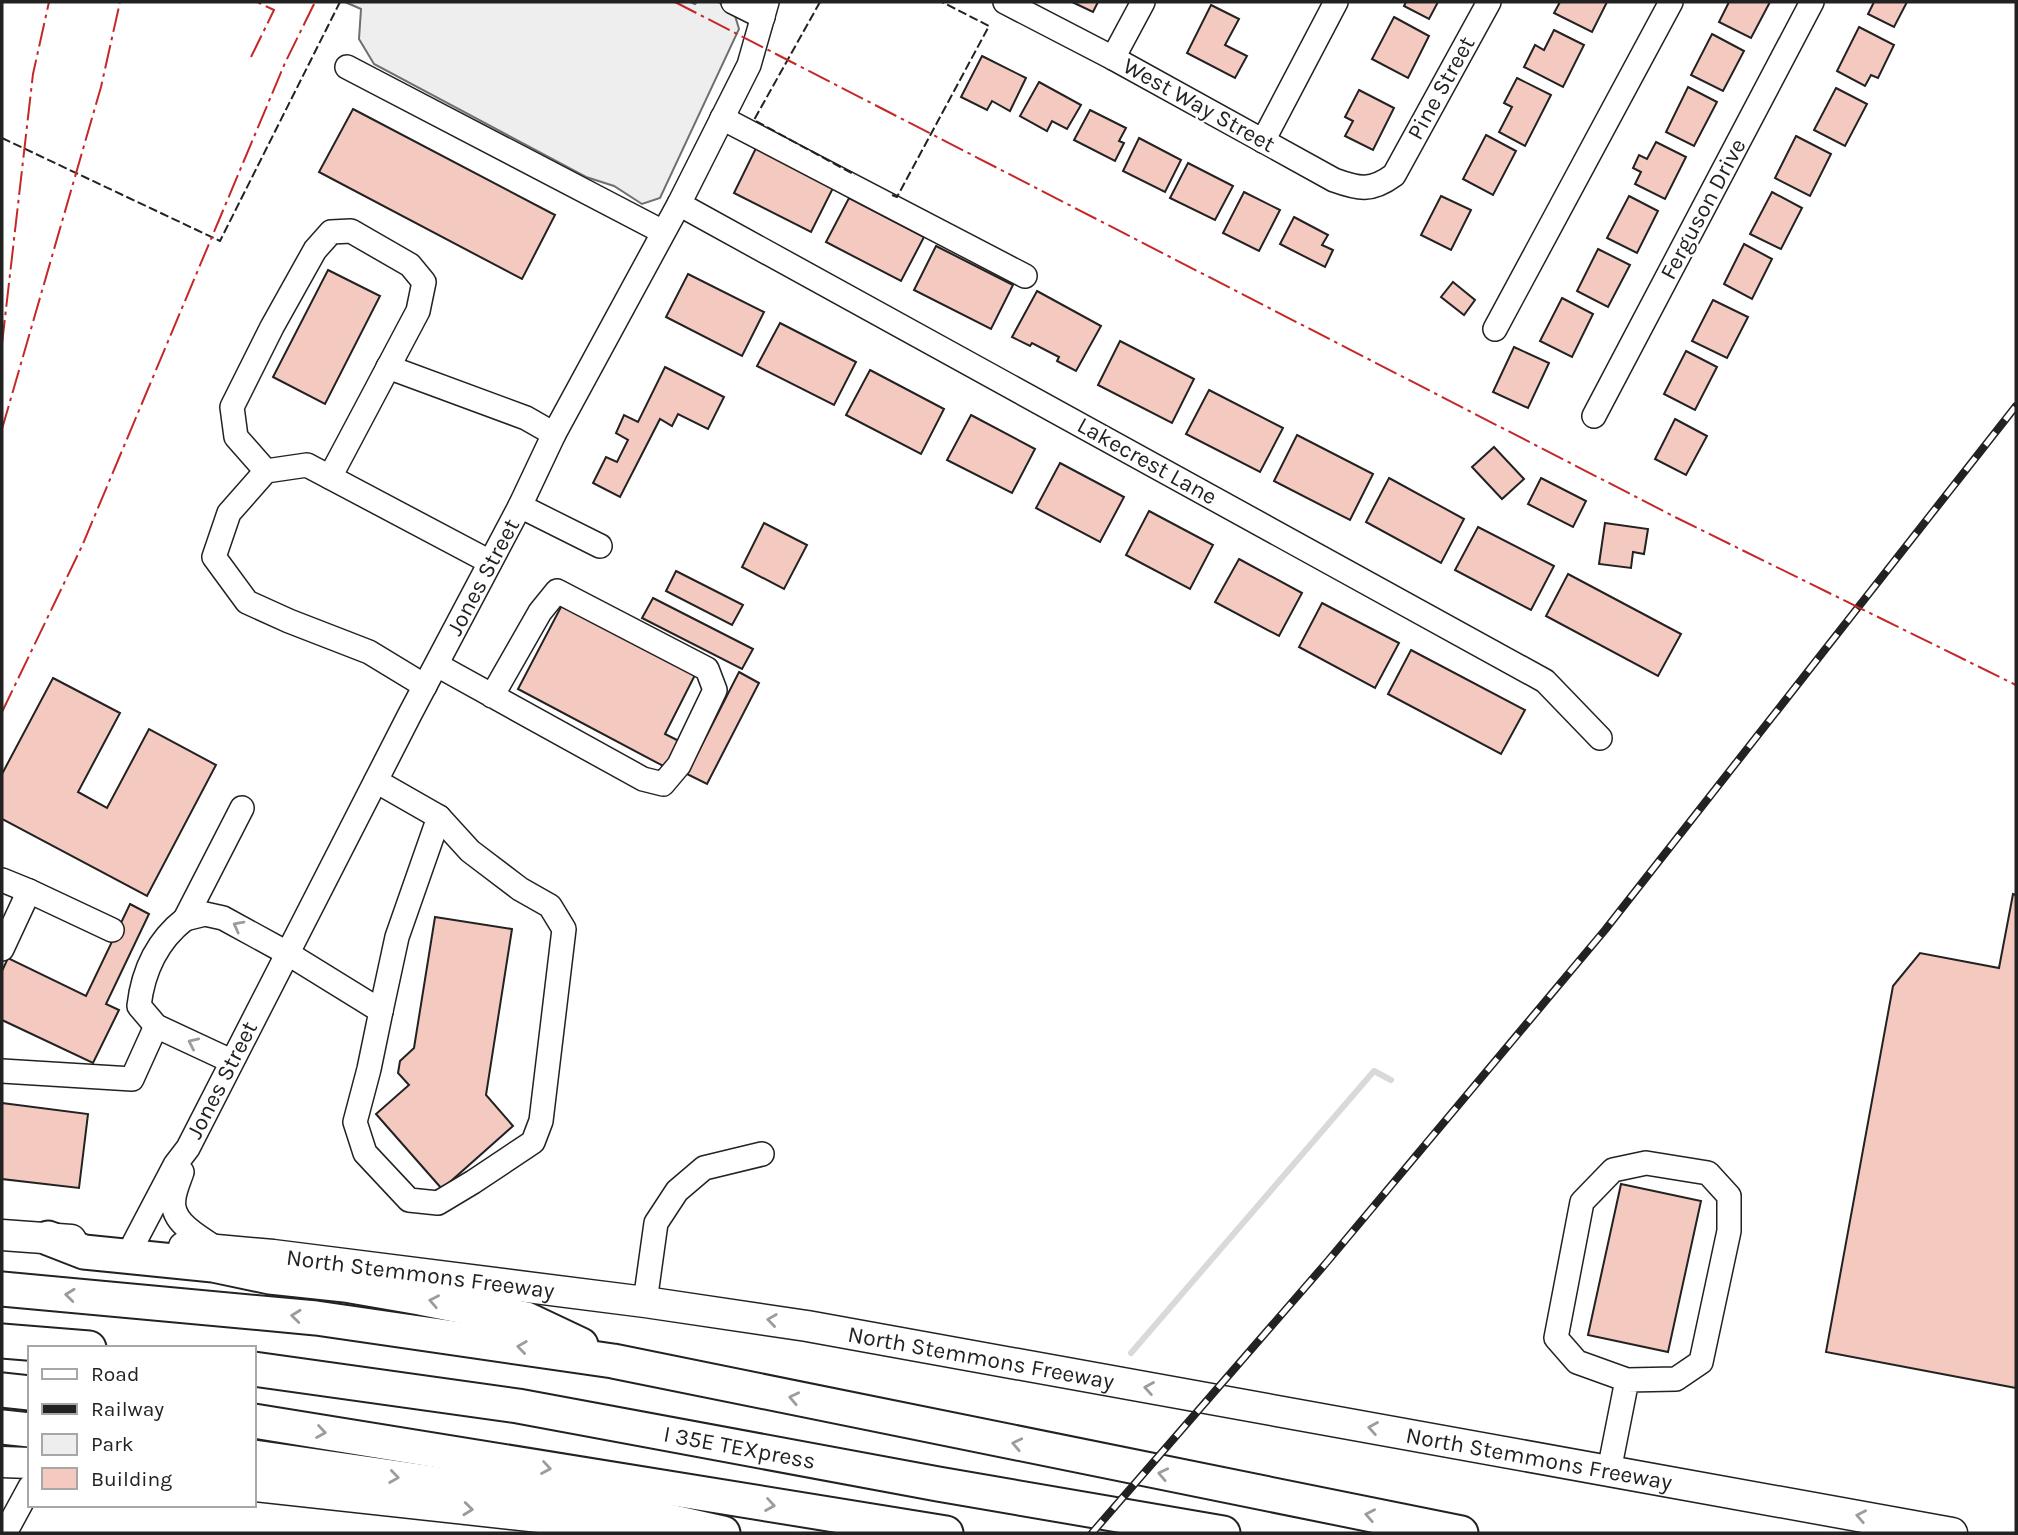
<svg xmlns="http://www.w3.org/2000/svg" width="2018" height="1535" font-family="Karla,sans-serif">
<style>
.green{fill:#eee;stroke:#6f6f6f;stroke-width:2}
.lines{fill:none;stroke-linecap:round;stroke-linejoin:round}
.stream{stroke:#d9d9d9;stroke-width:6}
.building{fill:#f3c9c0;stroke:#222;stroke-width:2}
.minor-casing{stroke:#222;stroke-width:26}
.major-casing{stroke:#222;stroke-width:33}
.highway-casing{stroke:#222;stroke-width:37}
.minor{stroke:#fff;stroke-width:23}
.major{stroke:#fff;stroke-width:30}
.highway{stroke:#fff;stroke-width:33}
.rail-casing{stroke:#222;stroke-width:8}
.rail{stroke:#fff;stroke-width:5;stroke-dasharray:16;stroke-linecap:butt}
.fence{stroke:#222;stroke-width:2;stroke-dasharray:9 3.5;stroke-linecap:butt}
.power{stroke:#c62828;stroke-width:2;stroke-dasharray:24 5 3.5 5;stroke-linecap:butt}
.oneway{stroke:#9c9c9c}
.labels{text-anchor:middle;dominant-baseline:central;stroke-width:5;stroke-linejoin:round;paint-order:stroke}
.street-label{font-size:23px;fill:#222;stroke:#fff}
</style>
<rect width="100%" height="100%" fill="#fff"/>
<path class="green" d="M345,2h345l5,2 2,-2h21l15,7 6,20 -79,169 -18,6 -28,-18 -28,-9 -212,-113 -15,-25 2,-30z"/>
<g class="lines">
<path class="stream" d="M1131,1353l243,-282 17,9"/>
</g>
<g class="building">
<path d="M1072,2h26l-5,10z"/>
<path d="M1406,2h32l-9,17 -25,-13z"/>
<path d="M1560,2h47l-15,30 -38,-19z"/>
<path d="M1729,2h41l-19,36 -32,-16z"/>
<path d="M1874,2h33l-13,25 -26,-13z"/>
<path d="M1211,5l28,14 -14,26 22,11 -12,22 -48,-25z"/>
<path d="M1394,17l35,19 -21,42 -36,-19z"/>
<path d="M1859,27l35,18 -16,33 -7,-3 -6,11 -28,-15z"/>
<path d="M1554,30l30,15 -21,42 -39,-20 11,-22 9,5z"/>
<path d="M1712,34l32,17 -21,40 -32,-16z"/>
<path d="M982,56l44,22 -16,33 -18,-10 -5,9 -26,-13z"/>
<path d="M1517,78l34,17 -26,51 -26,-14 13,-25 -8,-4z"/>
<path d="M1039,82l42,23 -14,24 -15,-8 -5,10 -27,-15z"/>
<path d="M1688,87l29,15 -23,44 -28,-14z"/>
<path d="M1836,88l31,16 -22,42 -31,-16z"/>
<path d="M1359,90l35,18 -21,42 -28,-14 8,-15 -8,-4z"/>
<path d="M353,109l202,106 -33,64 -203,-107z"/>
<path d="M1090,110l36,18 -7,13 5,2 -9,18 -41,-21z"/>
<path d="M1486,135l30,16 -23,44 -30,-16z"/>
<path d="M1796,136l35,18 -21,42 -35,-18z"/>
<path d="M1139,138l42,22 -16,32 -42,-21z"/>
<path d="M1656,142l30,15 -21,42 -30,-15 6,-12 -8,-4 6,-13 8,4z"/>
<path d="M756,148l77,40 -22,44 -77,-39z"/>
<path d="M1188,163l45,23 -18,34 -45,-22z"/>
<path d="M1244,192l36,18 -21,41 -36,-18z"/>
<path d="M1772,192l30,16 -21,41 -31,-15z"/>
<path d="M1441,196l30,14 -20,40 -30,-15z"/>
<path d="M1629,196l29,15 -21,42 -30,-15z"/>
<path d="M849,198l75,39 -23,44 -75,-39z"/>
<path d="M1294,217l34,18 -6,10 11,5 -8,17 -45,-23z"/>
<path d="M1744,244l28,15 -20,40 -28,-15z"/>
<path d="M936,246l77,39 -22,44 -77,-39z"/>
<path d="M1598,249l32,16 -22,42 -31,-16z"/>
<path d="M328,270l52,26 -55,108 -52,-27z"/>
<path d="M688,274l76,38 -22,44 -76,-39z"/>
<path d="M1453,282l22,18 -11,15 -23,-18z"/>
<path d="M1037,291l64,35 -25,45 -19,-10 2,-4 -27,-14 -2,3 -18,-9z"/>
<path d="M1562,298l31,16 -21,43 -32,-16z"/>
<path d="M1713,300l35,17 -21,41 -35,-17z"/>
<path d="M780,323l76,39 -22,43 -77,-39z"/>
<path d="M1120,341l74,38 -22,44 -74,-38z"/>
<path d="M1514,347l35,16 -21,45 -35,-16z"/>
<path d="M1686,351l31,16 -22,43 -31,-16z"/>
<path d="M665,367l59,30 -16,32 -30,-15 -6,12 -12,-7 -40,78 -27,-14 13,-26 11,5 11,-22 -12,-7 8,-18 14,7z"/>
<path d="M870,370l74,39 -23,45 -75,-39z"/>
<path d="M1209,390l74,38 -23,44 -74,-38z"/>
<path d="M971,415l64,34 -23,44 -65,-33z"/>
<path d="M1675,419l32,17 -21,39 -31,-16z"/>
<path d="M1297,435l76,39 -23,46 -76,-39z"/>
<path d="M1494,447l30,32 -22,20 -30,-32z"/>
<path d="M1060,463l64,34 -24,45 -64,-34z"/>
<path d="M1389,478l75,41 -23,44 -75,-41z"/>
<path d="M1541,478l45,23 -13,26 -45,-23z"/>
<path d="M1149,511l64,34 -23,44 -64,-34z"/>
<path d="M764,523l43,22 -23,44 -42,-22z"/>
<path d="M1605,523l43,6 -4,25 -11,-2 -2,16 -32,-4z"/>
<path d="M1478,527l76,39 -23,44 -76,-40z"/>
<path d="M1239,559l63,34 -23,43 -64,-34z"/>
<path d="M676,571l67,34 -11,20 -66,-34z"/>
<path d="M1568,574l113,60 -23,42 -112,-60z"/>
<path d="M653,598l100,51 -11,20 -100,-51z"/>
<path d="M1322,603l77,40 -24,45 -76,-41z"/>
<path d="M562,605l133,70 -30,59 16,8 -14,26 -149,-79z"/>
<path d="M1411,650l114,60 -24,44 -113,-60z"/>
<path d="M739,672l20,11 -52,101 -20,-10z"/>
<path d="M53,678l67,35 -42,79 29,16 42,-79 67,36 -69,131 -145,-77v-45z"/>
<path d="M2013,894l3,1v493l-190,-36 67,-366 27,-33 79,15z"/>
<path d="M130,904l19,10 -43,90 13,6 -26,53 -91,-43v-49l6,-13 78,38z"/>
<path d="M435,917l77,12 -26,166 27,31 -71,63 -66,-75 33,-29 -11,-12 2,-12 14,-13z"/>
<path d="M2,1103l86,11 -9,74 -77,-9z"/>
<path d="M1621,1184l80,17 -33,151 -80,-17z"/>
</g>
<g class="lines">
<g class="minor-casing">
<g id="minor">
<path d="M733,2l30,15"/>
<path d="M1005,2l108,56 221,122c25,9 37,12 60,-5l95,-173"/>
<path d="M1113,58l30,-56"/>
<path d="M347,67l316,165"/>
<path d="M722,118l303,158"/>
<path d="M1263,141l73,-139"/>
<path d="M679,204l866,477 55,57"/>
<path d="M1495,329l176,-327"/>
<path d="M388,367l138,51 28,16"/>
<path d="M1594,416l218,-414"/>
<path d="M266,471l-30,-34 -4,-30 40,-80 43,-77 16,-18 20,-1 59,34 14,17 -6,29 -88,166"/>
<path d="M520,506l80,40"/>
<path d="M437,665l206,114 20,5 16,-19 36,-75 -8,-21 -150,-78 -17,21 -48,84"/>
<path d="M425,686l-56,-34 -80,-31 -42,-19 -33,-45 15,-44 37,-42 41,-6 183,97"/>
<path d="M2,880l27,11"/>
<path d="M185,919l20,-5 18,4 64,35 94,58 -12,58 -14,53 10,31 44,47 29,3 35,-21 60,-40 8,-21 23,-192 -14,-23 -30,-17 -50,-38 -31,-34 -63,-36"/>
<path d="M2,949l27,-58 83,39"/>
<path d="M381,1011l16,-74 42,-120"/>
<path d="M231,1061l-75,-35 -17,-20c4,-35 18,-65 46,-87l57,-111"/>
<path d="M2,1071l130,8 24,-53"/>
<path d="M182,1172c-3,9 -7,17 -8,26 -5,25 27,39 44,52"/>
<path d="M134,1243l41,-78 13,-17 222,-434 110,-208 34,-72 125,-230 70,-139 18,-63"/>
<path d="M645,1302l11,-79 21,-32 27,-23 58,-14"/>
<path d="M1609,1471l18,-91 -50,-18 -21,-24 26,-136 31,-32 33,-7 62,10 21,23v35l-28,131 -25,17 -49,1"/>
<path d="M5,1533l25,-46"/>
</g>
</g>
<g class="major-casing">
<g id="major">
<path d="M2,1235l69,5"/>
<path id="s1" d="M184,1247l89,8 372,47 162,24 1145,207"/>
<path d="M2,1462l28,1"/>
<path d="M254,1486l386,42"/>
</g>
</g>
<g class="highway-casing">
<g id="highway">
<path d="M48,1238l36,14 129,13 57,12 75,8 75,13 106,21 55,26"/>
<path d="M2,1289l314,29 297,43 848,172"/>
<path d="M2,1341l87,7"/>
<path id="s2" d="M254,1369l264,37 420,78 285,49"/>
<path d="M2,1390l28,3"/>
<path d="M254,1421l692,112"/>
<path d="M2,1427l28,3"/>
<path d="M254,1457l366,53 103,23"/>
</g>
</g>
<use href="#minor" class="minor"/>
<use href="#major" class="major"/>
<use href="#highway" class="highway"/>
<g class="rail-casing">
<path id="rail" d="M1092,1533l235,-271 278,-332 411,-524"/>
</g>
<use href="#rail" class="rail"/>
<g class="fence">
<path d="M820,2l-66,118 101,55"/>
<path d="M2,138l218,103 120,-239"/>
<path d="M892,195l5,2 92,-171 -47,-24"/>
</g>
<g class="power">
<path d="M675,2l1002,516 339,167"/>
<path d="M251,57l23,-47 -17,-8"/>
<path d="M2,344l31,-270 16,-72"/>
<path d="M2,429l99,-342 19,-85"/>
<path d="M2,712l80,-166 203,-483 30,-61"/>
</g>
</g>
<defs><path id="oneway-chevron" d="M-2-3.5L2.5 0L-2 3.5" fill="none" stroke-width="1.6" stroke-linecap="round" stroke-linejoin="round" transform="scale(1.75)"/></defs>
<g class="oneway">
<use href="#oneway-chevron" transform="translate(238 926) rotate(-152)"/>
<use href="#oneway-chevron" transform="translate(193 1043) rotate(-155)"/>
<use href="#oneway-chevron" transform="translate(70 1295) rotate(-174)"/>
<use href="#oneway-chevron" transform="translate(434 1301) rotate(-169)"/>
<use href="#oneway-chevron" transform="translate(296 1316) rotate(-174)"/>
<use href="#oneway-chevron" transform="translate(772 1320) rotate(-172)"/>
<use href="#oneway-chevron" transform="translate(522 1347) rotate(-172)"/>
<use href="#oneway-chevron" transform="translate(1149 1388) rotate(-170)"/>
<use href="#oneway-chevron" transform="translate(794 1398) rotate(-168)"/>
<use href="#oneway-chevron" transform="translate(1373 1428) rotate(-170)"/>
<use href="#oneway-chevron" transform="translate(321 1432) rotate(9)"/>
<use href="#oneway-chevron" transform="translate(1017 1444) rotate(-168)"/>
<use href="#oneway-chevron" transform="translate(546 1468) rotate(9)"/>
<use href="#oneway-chevron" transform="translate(1163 1474) rotate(-168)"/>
<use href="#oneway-chevron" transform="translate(394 1477) rotate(8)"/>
<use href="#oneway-chevron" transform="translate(770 1505) rotate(9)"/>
<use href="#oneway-chevron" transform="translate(468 1509) rotate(6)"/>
<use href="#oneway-chevron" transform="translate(1370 1515) rotate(-169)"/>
<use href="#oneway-chevron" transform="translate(1861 1516) rotate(-169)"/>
</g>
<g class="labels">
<g class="street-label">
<text transform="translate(1441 88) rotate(-61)">Pine Street</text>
<text transform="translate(1199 105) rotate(29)">West Way Street</text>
<text transform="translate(1703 209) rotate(-62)">Ferguson Drive</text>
<text transform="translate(1147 461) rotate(29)">Lakecrest Lane</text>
<text transform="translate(483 577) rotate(-62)">Jones Street</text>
<text transform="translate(222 1080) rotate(-63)">Jones Street</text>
<text stroke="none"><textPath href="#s1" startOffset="238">North Stemmons Freeway</textPath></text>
<text stroke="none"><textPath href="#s1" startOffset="805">North Stemmons Freeway</textPath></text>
<text stroke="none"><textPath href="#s2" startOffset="492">I 35E TEXpress</textPath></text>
<text stroke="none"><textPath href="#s1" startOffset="1372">North Stemmons Freeway</textPath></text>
</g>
</g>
<rect width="2018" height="1535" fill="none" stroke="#222222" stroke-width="7"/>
<rect x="28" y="1346" width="228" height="161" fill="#ffffff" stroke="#a7a7a7" stroke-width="2"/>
<rect x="42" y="1369" width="35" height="10" fill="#ffffff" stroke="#a7a7a7" stroke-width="2"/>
<text x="91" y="1381" font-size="21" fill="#222222">Road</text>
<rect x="42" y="1404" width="35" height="10" fill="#222222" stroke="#a7a7a7" stroke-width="2"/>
<text x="91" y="1416" font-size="21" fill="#222222">Railway</text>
<rect x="42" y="1434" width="35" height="21" fill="#eeeeee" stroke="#a7a7a7" stroke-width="2"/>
<text x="91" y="1451" font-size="21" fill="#222222">Park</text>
<rect x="42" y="1468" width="35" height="21" fill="#f3c9c0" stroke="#a7a7a7" stroke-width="2"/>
<text x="91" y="1486" font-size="21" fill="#222222">Building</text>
</svg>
